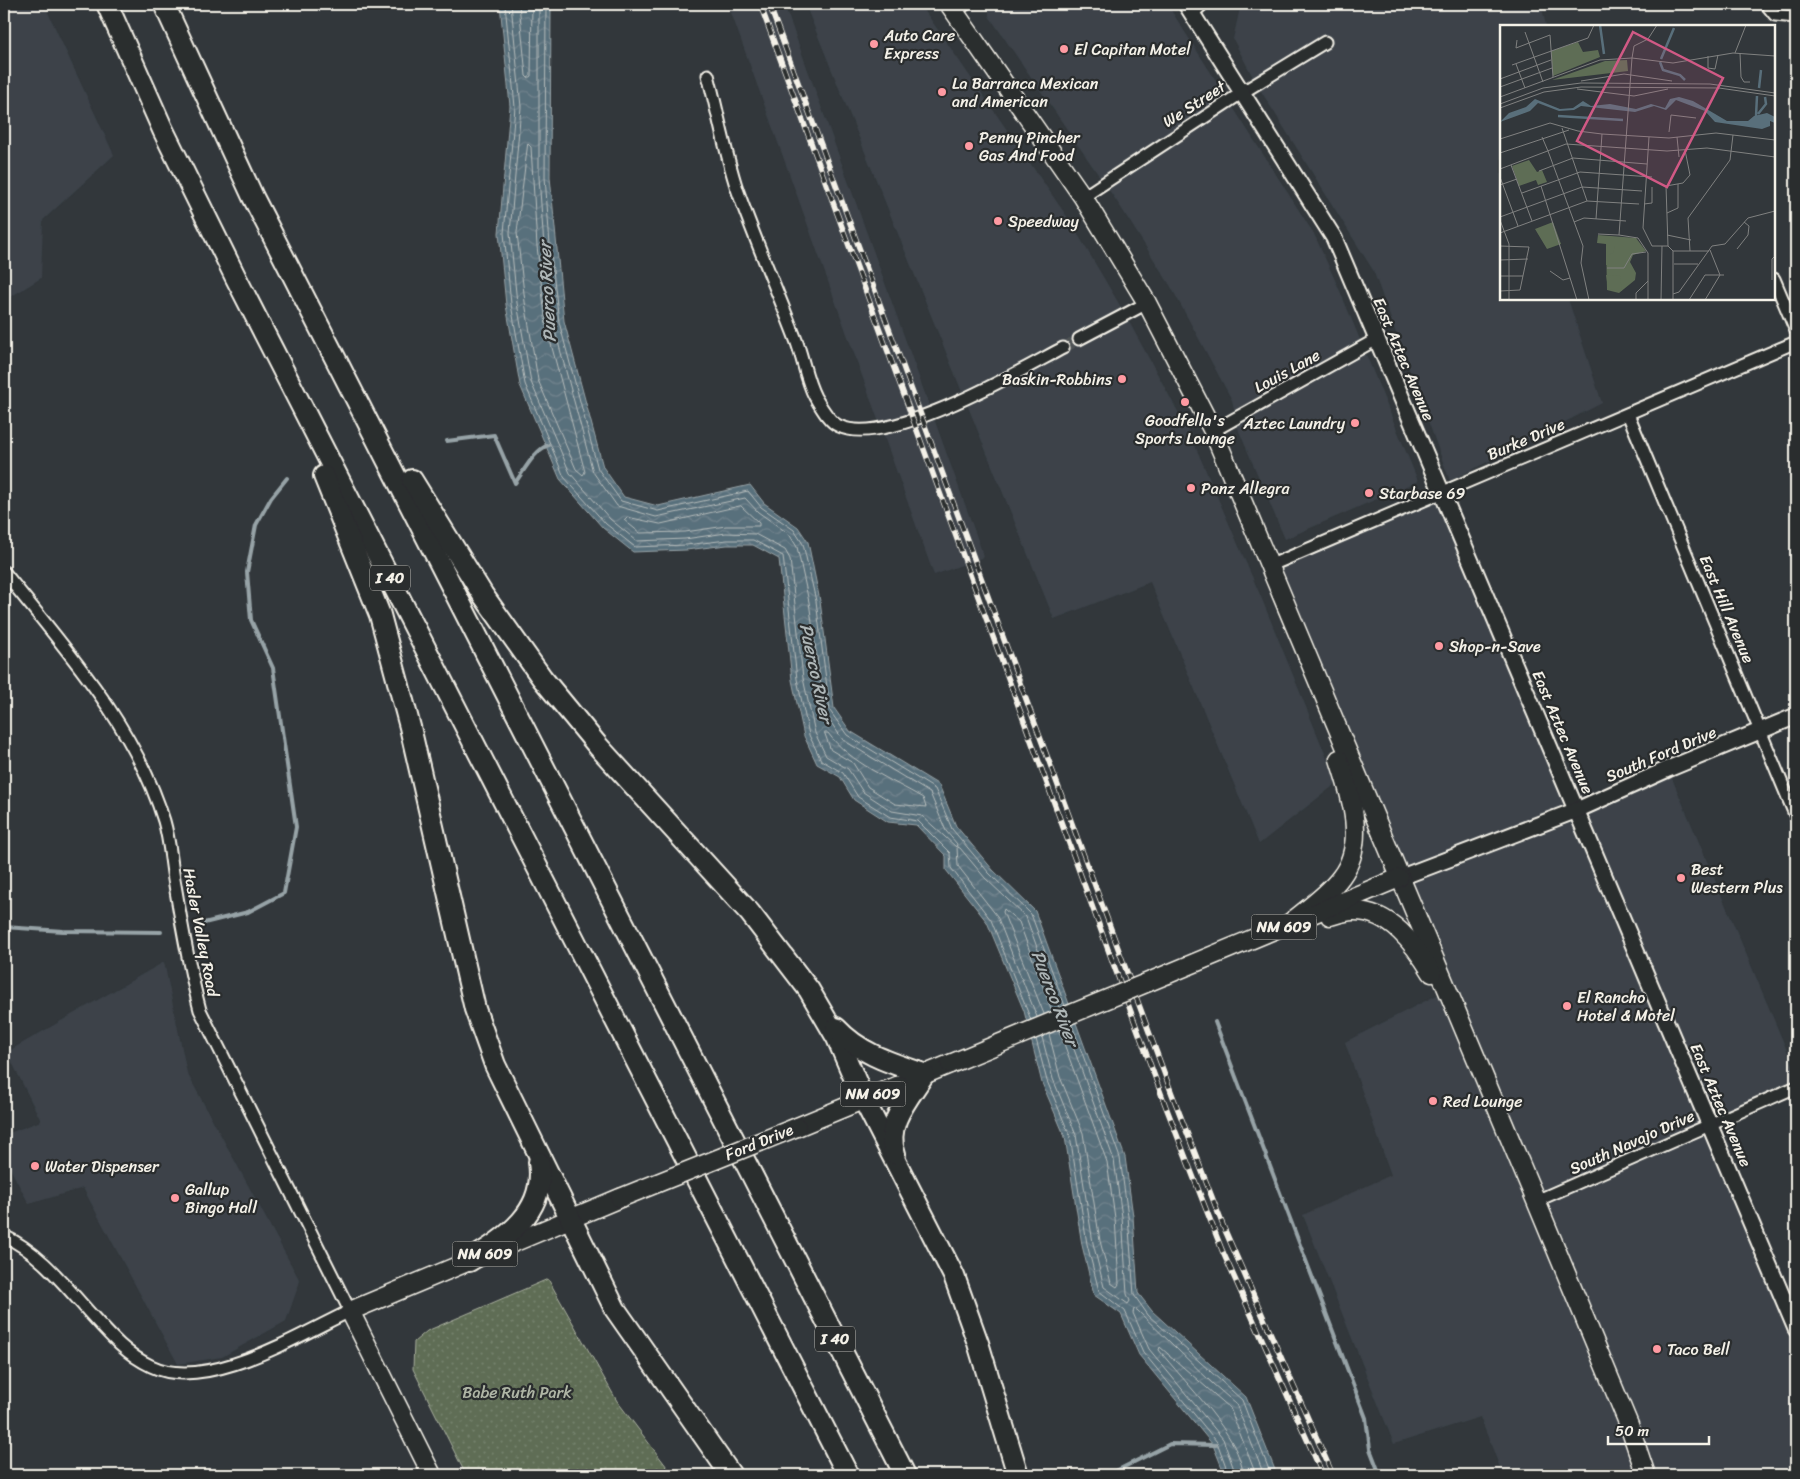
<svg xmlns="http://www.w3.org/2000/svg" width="1800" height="1479" font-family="Sriracha,sans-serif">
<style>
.built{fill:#3c434a}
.green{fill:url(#green-dots);stroke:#a9af9e}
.water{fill:url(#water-waves);stroke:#97a3a7}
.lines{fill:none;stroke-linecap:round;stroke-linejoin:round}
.shore{stroke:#b6bdbc;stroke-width:1}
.stream{stroke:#97a3a7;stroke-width:4}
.street-tunnel{stroke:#4f5355;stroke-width:11;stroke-dasharray:11 5.5;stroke-linecap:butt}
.street-casing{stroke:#f4f1e8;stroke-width:15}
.secondary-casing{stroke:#f4f1e8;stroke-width:19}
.primary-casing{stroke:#f4f1e8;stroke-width:21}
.highway-casing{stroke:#f4f1e8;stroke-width:24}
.street{stroke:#2a2d2e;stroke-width:11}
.secondary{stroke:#2a2d2e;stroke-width:15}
.primary{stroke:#2a2d2e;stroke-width:18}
.highway{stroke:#2a2d2e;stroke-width:20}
.rail-casing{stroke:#f4f1e8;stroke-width:5.5}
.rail{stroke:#2a2d2e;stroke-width:4;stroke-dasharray:11;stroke-linecap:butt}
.primary-bridge-casing{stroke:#f4f1e8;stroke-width:21;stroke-linecap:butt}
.primary-bridge{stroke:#2a2d2e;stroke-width:18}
.poi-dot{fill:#ff9aa2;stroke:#2a2d2e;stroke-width:2}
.labels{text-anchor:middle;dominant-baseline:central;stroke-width:4.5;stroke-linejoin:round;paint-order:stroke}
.shield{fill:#2a2d2e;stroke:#b7b6b0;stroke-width:1}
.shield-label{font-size:15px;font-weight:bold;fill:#f4f1e8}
.poi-label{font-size:16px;fill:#f4f1e8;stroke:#2a2d2e;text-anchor:start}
.street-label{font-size:16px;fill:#f4f1e8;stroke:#2a2d2e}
.park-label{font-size:16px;fill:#b0b6a6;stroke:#2a2d2e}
.water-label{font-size:18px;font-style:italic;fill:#aeb6b7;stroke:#2a2d2e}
.inset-river{fill:none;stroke:#596f7b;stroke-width:2.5}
.inset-road{fill:none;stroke:#808180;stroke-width:1}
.view{fill:#d15985;fill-opacity:0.15;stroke:#d15985;stroke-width:2.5}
.inset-edge{fill:none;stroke:#f4f1e8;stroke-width:2.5}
</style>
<defs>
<pattern id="green-dots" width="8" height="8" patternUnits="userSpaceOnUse" patternTransform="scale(1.25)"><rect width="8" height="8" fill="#5e6d55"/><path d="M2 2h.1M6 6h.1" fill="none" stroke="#76826d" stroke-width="1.8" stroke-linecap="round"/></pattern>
<pattern id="water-waves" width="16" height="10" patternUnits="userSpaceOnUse" patternTransform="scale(1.25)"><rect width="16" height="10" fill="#596f7b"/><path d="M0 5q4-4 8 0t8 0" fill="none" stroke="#71848e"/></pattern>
</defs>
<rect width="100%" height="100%" fill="#32373b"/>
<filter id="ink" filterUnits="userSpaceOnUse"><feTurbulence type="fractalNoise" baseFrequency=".02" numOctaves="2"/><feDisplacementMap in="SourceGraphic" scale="10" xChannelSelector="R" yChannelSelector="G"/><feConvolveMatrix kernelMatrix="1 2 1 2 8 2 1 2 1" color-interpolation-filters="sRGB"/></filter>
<g filter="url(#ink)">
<g class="built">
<path d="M4,4h40l70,151 -71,65 -2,58 -37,23z"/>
<path d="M728,4h56l200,553 -50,18z"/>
<path d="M805,4h115l150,217 52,88 67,123 72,165 76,186 -78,61 -109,-262 -96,37z"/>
<path d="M998,4h169l147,230 26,57 78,190 -133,58 -46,-108 -7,-31 -62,-115 -50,-79 -131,-190v-6z"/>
<path d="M1241,4h300l5,22h-45v273h67l34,104 -152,78 -77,-211 -117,-187 -23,-44z"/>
<path d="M1442,492l135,317 91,-40 128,303v15l-86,39 86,203v146h-293l-23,-58 -86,27 -91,-229 88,-40 -46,-133 102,-52 -178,-424z"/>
<path d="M164,962l23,111 113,208 -14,40 -64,36 -44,7 -95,-176 -54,16 -25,-47v-22l37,-14 -34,-69z"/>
</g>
<path class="green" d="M548,1279l69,122 56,74h-207l-53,-106 1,-27 13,-11z"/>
<path class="water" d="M500,4h51l-1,173 14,144 39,146 21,30 34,9 92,-21 14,18 34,24 10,15 12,59 14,107 16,23 89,54 17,41 37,44 42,41 90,246 8,59 5,77 14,18 94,86 31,78h-52l-12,-30 -74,-90 -18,-41 -27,-19 -12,-50 -17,-108 -23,-54 -18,-72 -37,-89 -41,-52v-14l-30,-31 -28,-3 -34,-22 -14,-23 -23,-13 -13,-28 -12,-56 -13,-121 -26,-14h-26l-41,5 -53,2 -30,-24 -43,-49 -40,-94 -14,-80 -7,-72 11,-127z"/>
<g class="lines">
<g class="shore">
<path d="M505,4l10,103 -11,126 7,71 14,80 39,93 42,47 29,23 51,-2 41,-5h26l30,16 14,123 12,56 12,25 22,13 15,24 32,20 28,4 32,32 1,15 40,52 40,100"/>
<path d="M511,4l10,103 -11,126 7,70 14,79 39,91 40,46 27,22 48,-2 41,-6 29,1 30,16 5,9 13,119 12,55 11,23 22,13 15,23 29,19 30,5 34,31 1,-3 -11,-13 -16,-38 -87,-53 -18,-26 -16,-112 -12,-55 -8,-13 -31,-22 -13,-14 -89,19 -39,-11 -24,-34 -40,-149 -9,-77 -5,-69v-173"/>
<path d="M519,4l7,72 2,2 3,-2 1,-72"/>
<path d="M546,4l-1,173 5,68 9,77 39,147 23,32 37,10 90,-20 13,16 33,23 9,14 13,57 14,110 17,24 88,54 17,40 37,44 42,41 34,92"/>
<path d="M528,144l3,3 6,99 9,79 39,147 -2,3 -7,-6 -38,-89 -13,-78 -8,-69z"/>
<path d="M741,506l18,17v3h-33l-41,6 -45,1 -16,-13 3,-3 33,7z"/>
<path d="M825,733h3c22,30 64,47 95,65l3,9 -31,-3 -27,-17 -15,-24 -22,-13z"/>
<path d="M1044,1014l-41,-102 1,-3 15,13 33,89"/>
<path d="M1037,1017l-40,-101 -39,-50 -1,-19 3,1 25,30 41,39 33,91"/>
<path d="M1072,1025l48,133 8,58 6,79 14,20 94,85 29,75"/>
<path d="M1049,1034l11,43 23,56 17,108 11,42 6,4 2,-3 -4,-66 -8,-56 -48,-132"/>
<path d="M1042,1037l11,42 23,56 17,108 11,44 24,17 2,-3 -3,-7 -5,-77 -8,-57 -48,-133"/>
<path d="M1036,1039l11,42 23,55 17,108 12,47 26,20 18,41 74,90 12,33"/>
<path d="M1236,1475l-13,-36 -74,-90 -16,-36 1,-4 3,1 76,74 23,20 28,71"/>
<path d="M1243,1475c-1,-38 -60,-94 -84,-125l1,-3 70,61 26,67"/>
</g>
<g class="stream">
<path d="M447,441l47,-6 21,48c9,-12 20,-34 34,-38"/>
<path d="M204,923l44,-11 36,-19 12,-66 -23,-159 -22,-48 -4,-48 9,-47 15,-27 16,-20"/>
<path d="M4,927l59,4 98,1"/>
<path d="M1215,1022l151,396 4,31 10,26"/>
<path d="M1108,1475l62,-31 46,1"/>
</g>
<path class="street-tunnel" d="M1063,348l16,-9"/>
<g class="street-casing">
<g id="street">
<path d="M1766,4l9,11 21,2"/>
<path d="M954,11l12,-7"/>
<path d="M1192,14l11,-10"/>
<path d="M708,75c10,38 17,77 29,114 18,51 40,101 59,151 7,18 10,40 19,57 6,10 14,25 24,29 48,23 180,-55 224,-78"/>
<path d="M1083,197l160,-105 82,-50"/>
<path d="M1774,279l22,52"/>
<path d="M1079,339l68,-36"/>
<path d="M1628,414l168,403"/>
<path d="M1213,431l164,-92"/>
<path d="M1269,566l527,-224"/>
<path d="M4,572c61,77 131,153 160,249 6,20 7,43 11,64 7,42 14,84 25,125l150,301c-51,24 -144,82 -199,55 -26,-12 -44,-34 -63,-55 -25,-28 -49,-59 -84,-75"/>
<path d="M1536,1201l260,-114"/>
</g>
</g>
<g class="secondary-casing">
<g id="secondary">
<path d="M1186,4l148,234 462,1091"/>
<path d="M1399,878l178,-68 91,-41 128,-53"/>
</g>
</g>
<g class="primary-casing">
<g id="primary">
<path d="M949,4l134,193 64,106 66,128 323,770 93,224 17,50"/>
<path d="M1330,916c7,-2 16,-5 23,-5 37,-1 62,34 79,62"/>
<path d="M1286,926c17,-14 42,-31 55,-49 26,-34 10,-81 -2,-118"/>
<path d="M1168,974l231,-96"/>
<path d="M797,1127l153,-63"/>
<path d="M432,1475l-82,-164 270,-113"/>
</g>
</g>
<g class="highway-casing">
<g id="highway">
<path d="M107,4l56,126 72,146 613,1199"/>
<path d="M164,4l89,193 652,1278"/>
<path d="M324,476l56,139 30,112 65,282 20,56 120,244 116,166"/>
<path d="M412,480l71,115 59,83 56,68 152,167 59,77 28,48 26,60 91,178 24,67 40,132"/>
<path d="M836,1028c24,26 55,35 88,46 -15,24 -40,50 -29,80"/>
<path d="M469,1261c37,-23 78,-49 70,-99"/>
</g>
</g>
<use href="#street" class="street"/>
<use href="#secondary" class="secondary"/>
<use href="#primary" class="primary"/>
<use href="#highway" class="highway"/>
<g class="rail-casing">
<g id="rail">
<path d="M760,4l406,1103 56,143 101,225"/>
<path d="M769,4l403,1090 52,134 109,247"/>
</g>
</g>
<use href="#rail" class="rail"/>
<g class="primary-bridge-casing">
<g id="primary-bridge">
<path d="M950,1064l218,-90"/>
<path d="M620,1198l177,-71"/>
</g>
</g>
<use href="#primary-bridge" class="primary-bridge"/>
</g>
</g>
<g class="poi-dot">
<circle cx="874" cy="44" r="5"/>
<circle cx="1064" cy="49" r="5"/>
<circle cx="942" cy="92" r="5"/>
<circle cx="969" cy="146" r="5"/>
<circle cx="998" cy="221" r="5"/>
<circle cx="1122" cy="379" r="5"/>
<circle cx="1185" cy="402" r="5"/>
<circle cx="1355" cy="423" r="5"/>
<circle cx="1191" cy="488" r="5"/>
<circle cx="1369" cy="493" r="5"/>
<circle cx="1439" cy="646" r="5"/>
<circle cx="1681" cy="878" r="5"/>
<circle cx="1567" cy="1006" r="5"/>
<circle cx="1433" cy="1101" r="5"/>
<circle cx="35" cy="1166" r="5"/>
<circle cx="175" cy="1198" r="5"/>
<circle cx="1657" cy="1349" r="5"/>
</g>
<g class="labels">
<g class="shield">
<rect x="370" y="565.5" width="40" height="25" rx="4"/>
<rect x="1251.5" y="914.5" width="65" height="25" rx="4"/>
<rect x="840.5" y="1081.5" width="65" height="25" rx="4"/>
<rect x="452.5" y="1241.5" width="65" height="25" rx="4"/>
<rect x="815" y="1326.5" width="40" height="25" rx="4"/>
</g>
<g class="shield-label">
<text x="390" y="578">I 40</text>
<text x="1284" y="927">NM 609</text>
<text x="873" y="1094">NM 609</text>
<text x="485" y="1254">NM 609</text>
<text x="835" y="1339">I 40</text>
</g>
<g class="poi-label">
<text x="884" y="35">Auto Care<tspan x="884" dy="18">Express</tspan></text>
<text x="1074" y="49">El Capitan Motel</text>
<text x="952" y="83">La Barranca Mexican<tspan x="952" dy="18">and American</tspan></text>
<text x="979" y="137">Penny Pincher<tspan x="979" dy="18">Gas And Food</tspan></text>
<text x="1008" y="221">Speedway</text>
<text x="1112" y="379" text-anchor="end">Baskin-Robbins</text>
<text x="1185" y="420" text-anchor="middle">Goodfella's<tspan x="1185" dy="18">Sports Lounge</tspan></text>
<text x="1345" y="423" text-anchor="end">Aztec Laundry</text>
<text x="1201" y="488">Panz Allegra</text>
<text x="1379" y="493">Starbase 69</text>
<text x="1449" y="646">Shop-n-Save</text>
<text x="1691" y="869">Best<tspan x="1691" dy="18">Western Plus</tspan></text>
<text x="1577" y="997">El Rancho<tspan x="1577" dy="18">Hotel &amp; Motel</tspan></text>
<text x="1443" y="1101">Red Lounge</text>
<text x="45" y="1166">Water Dispenser</text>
<text x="185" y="1189">Gallup<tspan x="185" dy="18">Bingo Hall</tspan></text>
<text x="1667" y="1349">Taco Bell</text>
</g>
<g class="street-label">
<text transform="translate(1194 104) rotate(-33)">We Street</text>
<text transform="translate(1404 359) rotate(67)">East Aztec Avenue</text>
<text transform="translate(1287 371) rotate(-29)">Louis Lane</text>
<text transform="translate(1526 439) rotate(-23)">Burke Drive</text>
<text transform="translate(1727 609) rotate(67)">East Hill Avenue</text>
<text transform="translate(1563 732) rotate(67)">East Aztec Avenue</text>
<text transform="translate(1661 754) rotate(-23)">South Ford Drive</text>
<text transform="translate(201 932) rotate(79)">Hasler Valley Road</text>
<text transform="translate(1721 1105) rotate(67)">East Aztec Avenue</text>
<text transform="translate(759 1142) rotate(-22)">Ford Drive</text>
<text transform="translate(1632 1142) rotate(-24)">South Navajo Drive</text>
</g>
<g class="park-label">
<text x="517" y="1392">Babe Ruth Park</text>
</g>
<g class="water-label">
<text transform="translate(547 292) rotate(-93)">Puerco River</text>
<text transform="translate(816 673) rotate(78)">Puerco River</text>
<text transform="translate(1055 998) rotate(69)">Puerco River</text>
</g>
</g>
<g transform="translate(1500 25)">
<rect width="275" height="275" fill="#32373b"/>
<path d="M78,17l5,10 15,-2 2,7 -47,19 -2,-25zM105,36l22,-1 1,11 -76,9zM29,135l8,12 5,-2 5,12 -9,3 -2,-5 -17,6 -7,-20zM98,210l38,3 10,13 -13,4 -3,7 6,11 -1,7 -16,13 -12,-3 -1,-46 -9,-1z" fill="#5e6d55"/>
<path d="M53,197l8,22 -14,5 -12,-20zM106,221h9l-2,7 -5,2h8v10h-10zM106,250l14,1 2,15 -14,-2z" fill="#5e6d55"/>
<path d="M179,72l14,4 34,20h21l6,-5 13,-3 8,4v6l-5,-2v5l-8,3 -47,-7 -10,-11 -29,-11 -10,10 -12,-4 -19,6 -54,-6 -7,4 -15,1 -21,-8 -8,8 -30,11 9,-9 17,-6 9,-8 25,10 13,-1 10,-7 8,5 19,-2 26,5 15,-5 14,4 5,-9z" fill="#596f7b"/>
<path class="inset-river" d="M100,0l4,29M161,34l13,-31M160,37l3,8 17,5 5,5M259,63l2,-18M258,89l8,-10 -1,-7M58,91l65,4M256,91l1,-20"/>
<path class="inset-road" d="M157,0l-9,14 -14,7 -2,12 41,5 60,-10 42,3M25,7l18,50M17,15l-1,8 34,-13 3,42M235,28l11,-28M240,28l1,24 3,5h6M208,31v12l7,1 3,-14M16,39l9,24M12,40l76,-27 6,-13M0,54l51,-19M81,56l43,-7 48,7M0,62l52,-19M77,64l57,7 34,-7M0,72l100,-37 32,-2 -13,177 19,3 10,15v47M0,79l43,-16 38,-5 129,1 65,9M0,83l44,-16 37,-5 138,1 56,8M62,103l25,73M169,107l2,-17 25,3M42,112l6,14M149,112l-6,91 9,18h16l5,5v49M177,112l2,20M0,114l50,-16 28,8 24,3 67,4 47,-5 59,7M48,126l35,95 -2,17 8,37M0,128l69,-23M11,140l21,56M0,144l66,-25 101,7 40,-3 68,9M39,146l34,-13 74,6M0,152l18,49M0,160l17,-6M41,161l36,114M22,168l58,-21 72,5M144,179l8,-1v-16M167,188l11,-5v-24M0,192l82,-30 60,4M96,194l6,-85M0,195l9,24v56M74,197l10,-4 42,3M0,208l87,-32 52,3M98,209l21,1M167,210l24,5M0,221l29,1 -9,43 -20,1M168,221l-2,-60 17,-3 7,-8 -5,-25M237,224l11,-14 1,-9 -5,-4M173,226h36M190,226l-2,-33 42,-58 3,-25M0,235l28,-1M174,239h24M107,243h17l8,-14 14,-2M50,246l13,9 7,-2M0,251h23M272,255v-21l3,-3M173,269l6,-2 33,-46 13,-2 23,-26 27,-7M136,275v-7l12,-12M161,275l1,-54M189,275l16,-25h19M205,275l15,-25 -10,-25"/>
<path class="view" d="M133,7l90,46 -56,109 -90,-46z"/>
<rect width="275" height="275" class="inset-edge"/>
</g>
<rect width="1800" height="1479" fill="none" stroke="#2a2d2e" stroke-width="20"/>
<rect x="10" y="10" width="1780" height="1459" fill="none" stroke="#f4f1e8" stroke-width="2" filter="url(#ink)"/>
<path d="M1608 1436v8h101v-8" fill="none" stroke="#f4f1e8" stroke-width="2.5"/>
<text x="1615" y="1436" font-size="15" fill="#f4f1e8" stroke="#2a2d2e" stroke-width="4" paint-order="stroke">50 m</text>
</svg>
